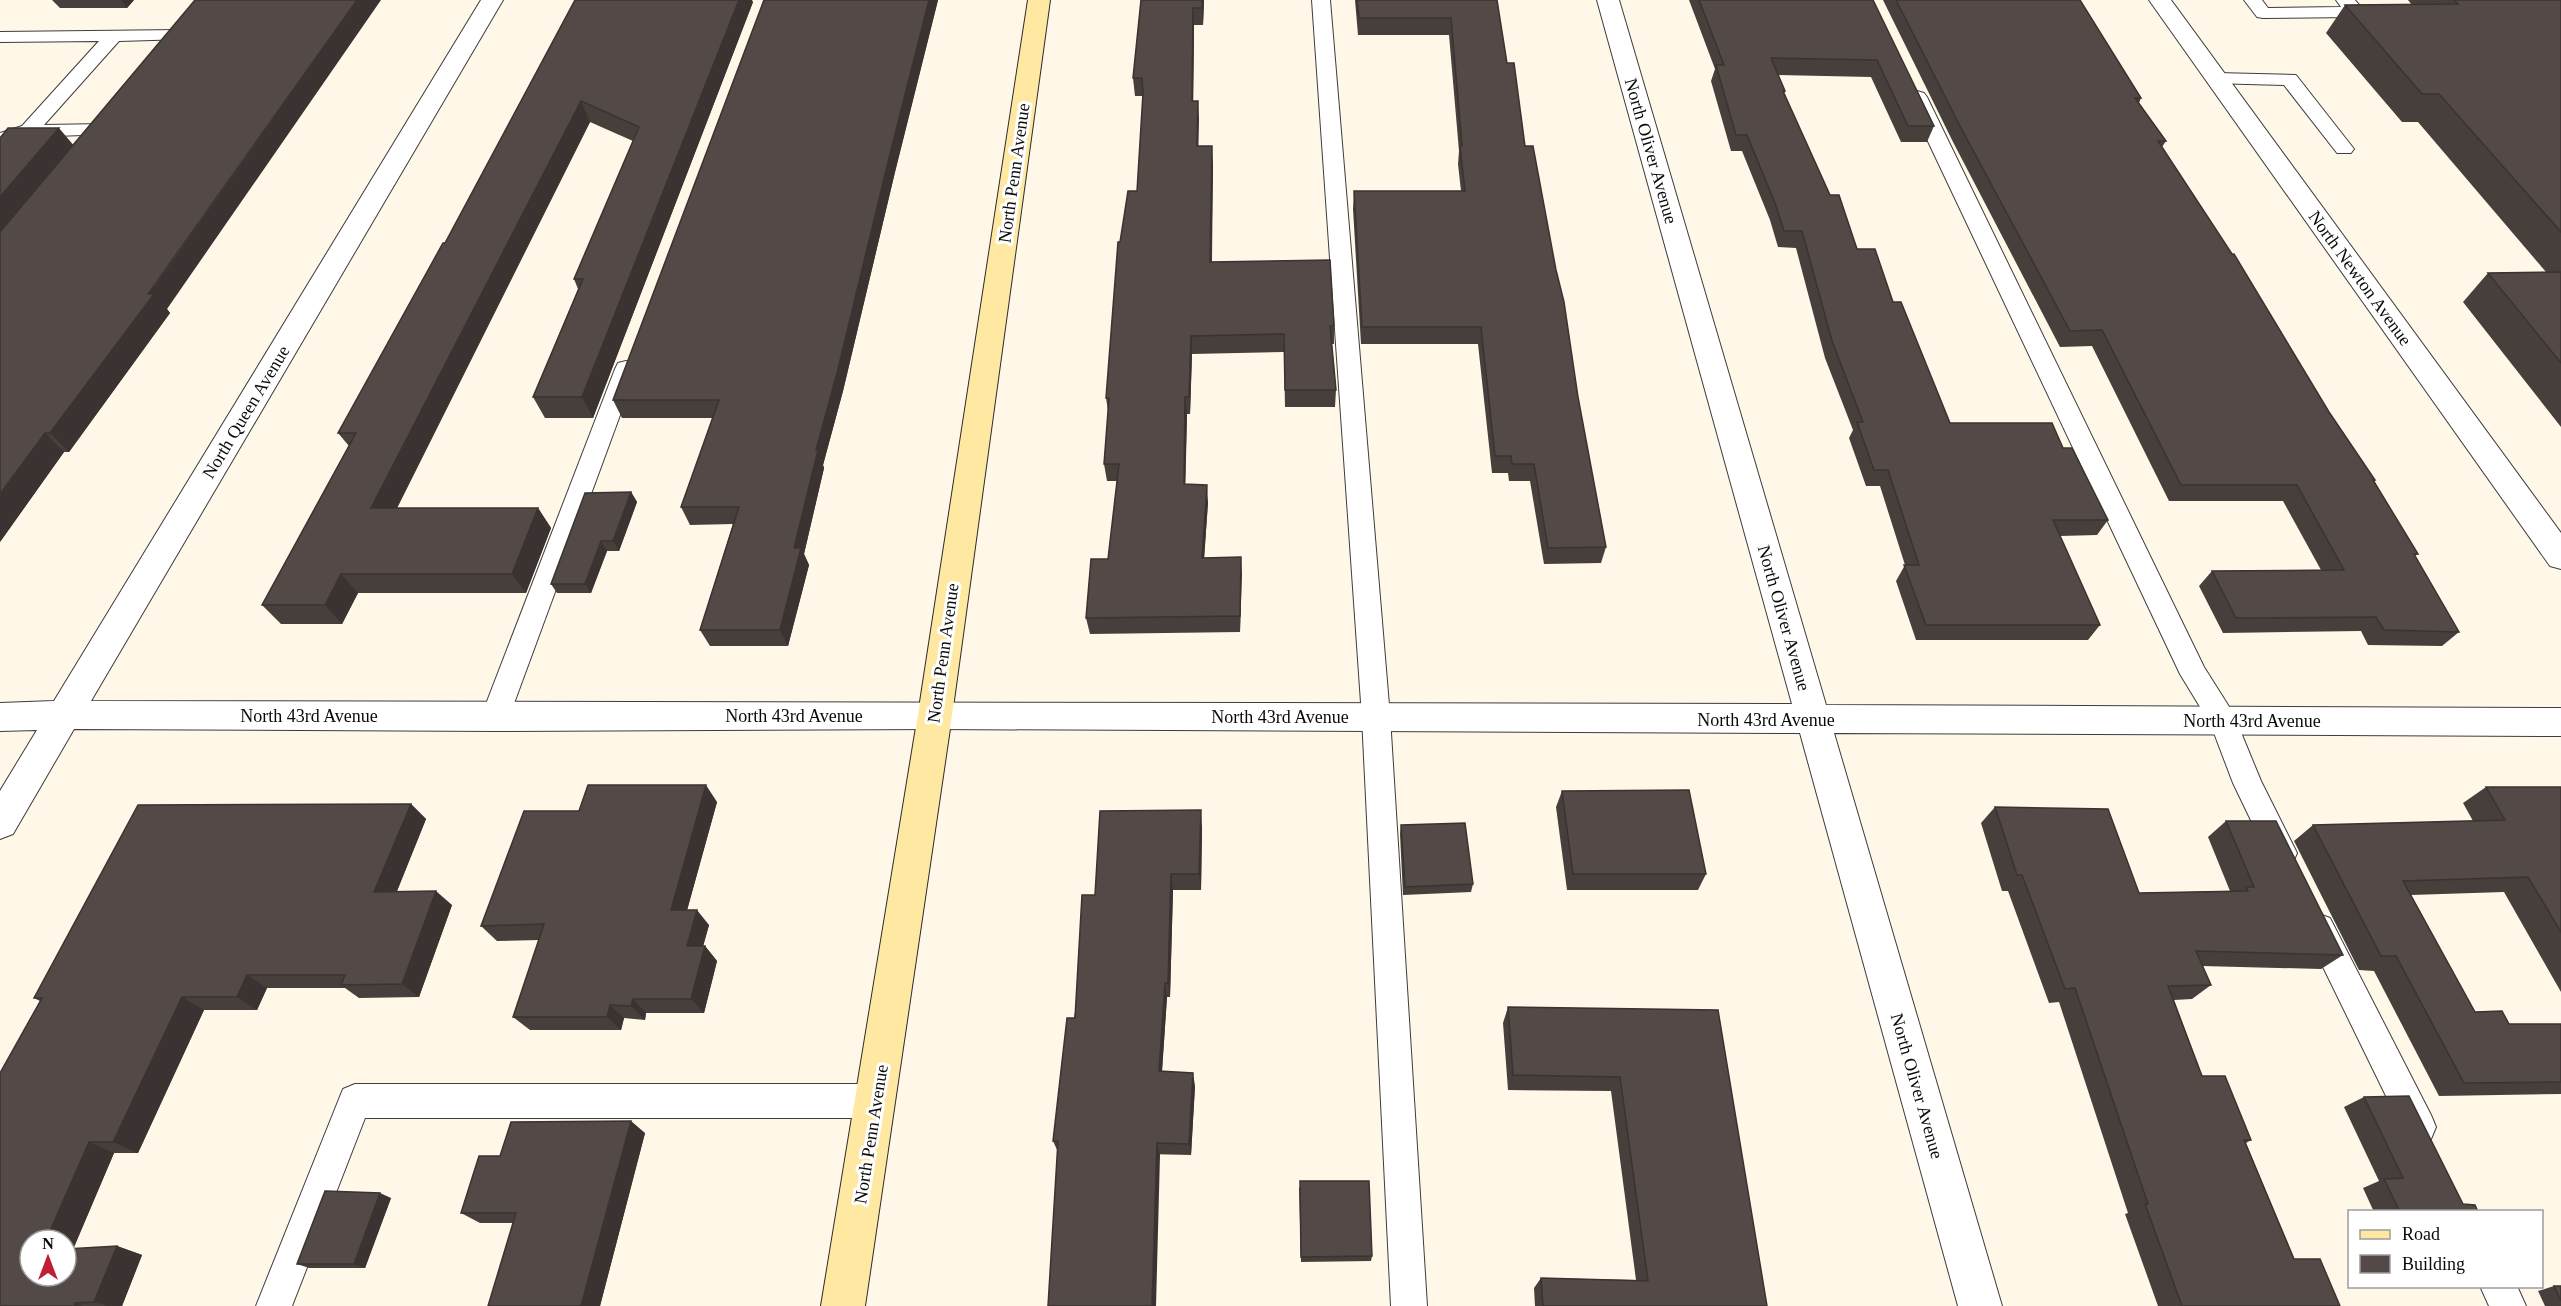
<svg xmlns="http://www.w3.org/2000/svg" width="2561" height="1306" font-family="'Times New Roman',serif">
<style>
.lines{fill:none;stroke-linecap:round;stroke-linejoin:round}
.lane-casing{stroke:#3d3d3d;stroke-width:2}
.street-casing{stroke:#3d3d3d;stroke-width:2}
.secondary-casing{stroke:#2c2c2c;stroke-width:2}
.lane{fill:#fff;fill-rule:evenodd}
.street{fill:#fff;fill-rule:evenodd}
.secondary{fill:#ffe9a2;fill-rule:evenodd}
.wall{fill:#473f3c}
.shaded-wall{fill:#3a3331}
.building{fill:#534946;stroke:#3a3331;stroke-width:1.5}
.labels{text-anchor:middle;dominant-baseline:central;stroke-width:6;stroke-linejoin:round;paint-order:stroke}
.street-label{font-size:18px;fill:#0a0a0a;stroke:#fff}
</style>
<rect width="100%" height="100%" fill="#fff7e7"/>
<g class="lines">
<g class="lane-casing">
<g id="lane">
<path d="M1312,0h18l60,717 37,589h-36l-29,-589z"/>
<path d="M2244,0h18l6,8 73,-1 -5,-7h19l10,12 -3,4 -6,1 -93,1 -6,-1z"/>
<path d="M180,30l6,1 3,4 -3,4 -67,2 -75,84 61,-1 7,2 3,4 -3,4 -86,3 -26,9v-13l22,-7 77,-85 -99,1v-10z"/>
<path d="M2217,73l79,2 58,74 -3,4h-14l-53,-68 -74,-2 -2,-4 2,-4z"/>
<path d="M1917,91l7,2 3,4 277,570 29,46 28,68 36,72 -4,9 -11,4 -11,-4 -38,-79 -22,-58 -31,-51 -273,-577 3,-4z"/>
<path d="M626,361l8,2 3,6 -128,348 -4,8 -10,4 -10,-4 -4,-8 134,-348 3,-6z"/>
<path d="M2319,914l11,4 101,197 5,12 -5,12 -12,5 -12,-5 -103,-211 4,-10z"/>
<path d="M355,1084h521l12,5 5,12 -5,12 -12,5h-511l-73,188h-36l87,-217z"/>
<path d="M2480,1286h37l9,20h-37z"/>
</g>
</g>
<g class="street-casing">
<g id="street">
<path d="M481,0h22l-412,701 1701,3 -195,-704h22l207,705 735,3v28l-727,-3 168,573h-44l-158,-573 -865,-4 -440,2 -421,-2 -61,105 -13,5v-48l37,-61 -37,1v-28l54,-2z"/>
<path d="M2149,0h22l390,533v36l-11,-3z"/>
</g>
</g>
<g class="secondary-casing">
<path id="secondary" d="M1028,0h22l-98,715 -87,591h-44l97,-591z"/>
</g>
<use href="#lane" class="lane"/>
<use href="#street" class="street"/>
<use href="#secondary" class="secondary"/>
</g>
<g class="wall">
<path d="M52,0h82l-7,8h-67z"/>
<path d="M575,0l178,2 -160,416h-48l-12,-21 45,-108 -4,-10 59,-138 -43,-19 -193,386h141l13,20 -25,65h-168l-16,31h-61l-19,-19 87,-159 -11,-13 107,-190z"/>
<path d="M764,0h174l-43,172 -52,219 -20,74 1,3 -20,86 5,11 -21,81h-78l-10,-16 33,-106 -43,1 -9,-18 32,-89h-91l-9,-18z"/>
<path d="M1141,0h63l-1,25h-9l-1,76h5v45l15,18 -1,98 122,64v18h-2l4,46 -1,17h-50l-1,-55 -92,2 -2,60h-3l-2,70 23,18 -4,56 37,-1 -1,75 -150,2 -4,-16 22,-59 9,-78h-10l-3,-17 4,-53 -2,-13 14,-156 17,-51 6,-95h-8l-2,-18z"/>
<path d="M1355,0h142l10,63 71,334 28,150 -5,16 -57,1 -14,-83h-21l-1,-8h-16l-14,-129h-117l-8,-135 1,-18h107l-3,-27 1,-13 -10,-116h-91z"/>
<path d="M1689,0h184l61,126 -7,16h-26l-30,-65 -93,-2 7,16 -1,3 46,101 27,54 36,53 57,121 113,25 45,72 -11,15 -37,1 40,89 -12,15h-172l-20,-59 9,-16 -25,-79h-14l-17,-48 4,-8 -28,-72 -29,-110 -18,-1 -8,-27 -28,-69h-11l-20,-70 4,-12z"/>
<path d="M1883,0h197l61,98 -2,5 27,38 -4,6 167,265 46,68 -1,2 44,72 -3,2 44,76 -17,14 -74,-1 -7,-14 -138,2 -24,-47 13,-15 109,-1 -38,-69h-114l-77,-155 -32,1 -107,-205z"/>
<path d="M2408,0h153v427l-98,-125 25,-29 58,-1 -128,-150h-16l-76,-89 19,-28h67z"/>
<path d="M73,145l94,164 3,4 -101,139h-5l-64,90z"/>
<path d="M631,492l6,10 -18,49h-12l-16,42h-34l-6,-9z"/>
<path d="M2486,787h75v205l-57,-100 -93,3 64,117 34,12h52v70l-122,2 -65,-125 -15,-1 -65,-129 19,-16 160,-4 -10,-18z"/>
<path d="M1562,791l144,83 -8,16h-131l-11,-83z"/>
<path d="M717,802l-30,108 22,15 -6,21h2l12,15 -13,52h-58l-1,7 -21,-2 -3,12h-91l-17,-13 26,-77 -42,1 -16,-15 98,-115z"/>
<path d="M411,804l15,15 -29,72 55,14 -33,92 -60,1 -14,-10h-78l-10,22h-53l-66,143h-24l-41,96 44,-3 25,9 -20,51h-122l40,-305 -6,-3z"/>
<path d="M1995,807l144,86 91,-2 -22,-54 18,-16 117,134 -22,14 -119,-3 9,19 -19,14 -18,1 28,76 49,64 -5,3 48,116 46,47h-182l-33,-92 3,-1 -69,-211 -10,1 -41,-112h-6l-21,-68z"/>
<path d="M1401,825l72,59 -2,8 -68,3 -3,-61z"/>
<path d="M1202,827l-1,63h-28l-3,107h-3l-5,75 33,14 -4,69 -133,-3 -5,-11 42,-246z"/>
<path d="M1508,1007l210,3 49,296h-232l-1,-18 7,-10 95,2 -25,-189 -103,-1 -5,-67z"/>
<path d="M2364,1097l99,107 15,8h-104l-11,-24 16,-7 -35,-74z"/>
<path d="M645,1133l-45,173h-112l25,-83h-33l-19,-10 39,-57z"/>
<path d="M1299,1187l73,69 -1,5 -70,1z"/>
<path d="M391,1198l-26,70h-56l-12,-4z"/>
<path d="M2554,1286h7v20h-16l-7,-15z"/>
</g>
<g class="shaded-wall">
<path d="M121,0h13l-7,8z"/>
<path d="M357,0h24l-214,309 3,4 -101,139 -19,-19z"/>
<path d="M739,0h13l1,2 -160,416 -11,-21z"/>
<path d="M929,0h9l-43,172 -52,219 -20,74 1,3 -20,86 5,11 -21,81 -8,-16 14,-82 22,-98z"/>
<path d="M1202,0h2l-1,25 -1,-17z"/>
<path d="M1193,8l1,17 -1,94 -1,-18z"/>
<path d="M581,101l9,21 -203,406 -16,-20z"/>
<path d="M1198,101l1,18 -1,45 -1,-18z"/>
<path d="M59,128l16,19 -75,90v-40z"/>
<path d="M1212,146l1,18 -2,116 -1,-18z"/>
<path d="M1191,336l1,18 -2,60 -1,-17z"/>
<path d="M1185,397l2,17 -2,88 -1,-18z"/>
<path d="M45,433l19,19 -64,90v-48z"/>
<path d="M1207,485l1,17 -5,73 -1,-17z"/>
<path d="M631,492l6,10 -18,49 -6,-10z"/>
<path d="M538,508l13,20 -25,65 -14,-19z"/>
<path d="M601,541l6,10 -16,42 -6,-9z"/>
<path d="M1241,557l1,17 -2,58v-16z"/>
<path d="M341,574l17,19 -16,31 -17,-19z"/>
<path d="M706,785l11,17 -34,123 -12,-15z"/>
<path d="M411,804l15,15 -35,87 -17,-14z"/>
<path d="M1201,810l1,17 -1,63 -2,-16z"/>
<path d="M1171,874l2,16 -3,107 -2,-14z"/>
<path d="M436,891l16,14 -33,92 -17,-13z"/>
<path d="M697,910l12,15 -10,36 -12,-15z"/>
<path d="M705,946l12,15 -13,52 -13,-14z"/>
<path d="M247,975l20,13 -10,22 -20,-13z"/>
<path d="M1165,983l2,14 -6,87 -2,-13z"/>
<path d="M182,997l22,13 -66,143 -25,-11z"/>
<path d="M633,999l13,14 -1,7 -14,-14z"/>
<path d="M610,1005l14,13 -3,12 -14,-13z"/>
<path d="M1193,1073l2,13 -4,69 -2,-11z"/>
<path d="M631,1121l14,12 -45,173h-19z"/>
<path d="M89,1142l25,11 -45,106 -3,-1v-18h-20z"/>
<path d="M1157,1143l3,12 -4,151h-4z"/>
<path d="M380,1193l11,5 -26,70 -11,-4z"/>
<path d="M117,1246l25,9 -20,51h-14l-14,-4z"/>
<path d="M75,1303l9,3h-10z"/>
</g>
<g class="building">
<path d="M195,0h162l-209,294h6l-104,139h-5l-45,61v-262z"/>
<path d="M575,0h164l-157,397h-49l50,-118h-9l65,-152 -58,-26 -210,407h167l-26,66h-171l-16,31h-63l94,-172h-18l105,-190h2z"/>
<path d="M764,0h165l-39,154 -53,219 -21,77h2l-24,98h7l-21,82h-80l39,-123h-58l38,-107h-106z"/>
<path d="M1141,0h61v8h-9l-1,93h6l-1,45h15l-2,116 120,-2 4,66h-4l6,64h-51l-1,-56 -93,2 -2,61h-4l-1,87 23,1 -5,73 39,-1 -1,59 -154,2 5,-59h17l11,-95h-15l5,-66h-3l12,-156h2l8,-51h9l6,-98 -1,-15h-9z"/>
<path d="M1357,0h140l10,63h7l11,83h8l23,124 8,32 14,95 28,150 -58,1 -14,-84h-22l-1,-8h-16l-14,-129h-119l-8,-136h111l-5,-45h2l-11,-128h-92z"/>
<path d="M1699,0h174l61,126h-26l-31,-66 -106,-2 14,33h-2l47,104h9l18,54h18l18,53h8l49,121h102l11,25h9l36,72h-55l47,105h-174l-22,-60h15l-31,-95h-14l-17,-48h6l-31,-81 -30,-110h-18l-9,-28 -28,-68h-11l-20,-70h8z"/>
<path d="M1896,0h184l61,98h-6l31,43h-8l74,113h2l95,158 46,68h-2l45,74h-4l45,78 -75,-2 -8,-13 -140,1 -24,-47 132,-1 -47,-85h-116l-79,-155 -32,1 -110,-205z"/>
<path d="M2454,0h107v232l-122,-138h-17l-77,-89 113,-1z"/>
<path d="M8,128h51l-59,69v-59z"/>
<path d="M2561,272v91l-73,-90z"/>
<path d="M631,492l-18,49h-12l-16,43h-34l34,-91z"/>
<path d="M588,785h118l-35,125h26l-10,36h18l-14,53h-58l-2,7 -21,-1 -3,12h-94l31,-93 -63,2 43,-115h55z"/>
<path d="M2486,787h75v145l-33,-55 -125,4 72,131 27,-1 7,13h52v58l-97,1 -68,-127h-15l-68,-131 192,-5z"/>
<path d="M1689,790l17,84h-133l-11,-83z"/>
<path d="M411,804l-37,88 62,-1 -34,93 -61,1 4,-10h-98l-10,22h-55l-69,145h-24l-43,98h-16v36h36v-27l51,-3 -23,56 -19,1 -1,3h-74v-233l42,-75h-8l104,-193z"/>
<path d="M1995,807l113,2 31,84 109,-2 -2,-4h8l-28,-66h50l67,134 -147,-4 15,34 -43,1 34,90h23l26,64h-7l50,119h26l20,47h-158l-37,-102h3l-73,-216 -10,1 -43,-114h-5z"/>
<path d="M1201,810l-2,64h-28l-3,109h-3l-6,88 34,2 -4,71 -32,-1 -5,163h-104l10,-165h-5l14,-123h8l7,-123h13l5,-84z"/>
<path d="M1465,823l8,61 -68,3 -4,-62z"/>
<path d="M1508,1007l210,3 49,296h-224l-2,-28 107,3 -28,-204 -107,-2z"/>
<path d="M2409,1096l54,108 12,1 3,7h-78l-16,-33 19,-1 -39,-81z"/>
<path d="M631,1121l-50,185h-93l28,-93h-55l18,-57h21l11,-34z"/>
<path d="M1300,1181h69l3,75 -71,1z"/>
<path d="M325,1191l55,2 -26,71h-57z"/>
<path d="M2554,1286h7v15z"/>
</g>
<g class="labels">
<g class="street-label">
<text transform="translate(1651 151) rotate(74)">North Oliver Avenue</text>
<text transform="translate(1014 173) rotate(-82)">North Penn Avenue</text>
<text transform="translate(2360 278) rotate(54)">North Newton Avenue</text>
<text transform="translate(246 412) rotate(-59)">North Queen Avenue</text>
<text transform="translate(1784 618) rotate(74)">North Oliver Avenue</text>
<text transform="translate(943 653) rotate(-82)">North Penn Avenue</text>
<text x="309" y="716">North 43rd Avenue</text>
<text x="794" y="716">North 43rd Avenue</text>
<text x="1280" y="717">North 43rd Avenue</text>
<text x="1766" y="720">North 43rd Avenue</text>
<text x="2252" y="721">North 43rd Avenue</text>
<text transform="translate(1917 1086) rotate(74)">North Oliver Avenue</text>
<text transform="translate(871 1134) rotate(-81)">North Penn Avenue</text>
</g>
</g>
<rect x="2348" y="1210" width="195" height="78" fill="#ffffff" stroke="#9d9d9d" stroke-width="1.5"/>
<rect x="2360" y="1230" width="30" height="9" fill="#ffe9a2" stroke="#9d9d9d" stroke-width="1.5"/>
<text x="2402" y="1240" font-size="18" fill="#0a0a0a">Road</text>
<rect x="2360" y="1255" width="30" height="18" fill="#534946" stroke="#9d9d9d" stroke-width="1.5"/>
<text x="2402" y="1270" font-size="18" fill="#0a0a0a">Building</text>
<g transform="translate(48 1258)"><circle r="28" fill="#ffffff" stroke="#9d9d9d" stroke-width="1.5"/>
<path d="M0-4.5L10 22L0 15L-10 22Z" fill="#bf1d38"/>
<text y="-9" font-size="16" font-weight="bold" text-anchor="middle" fill="#0a0a0a">N</text>
</g>
</svg>
